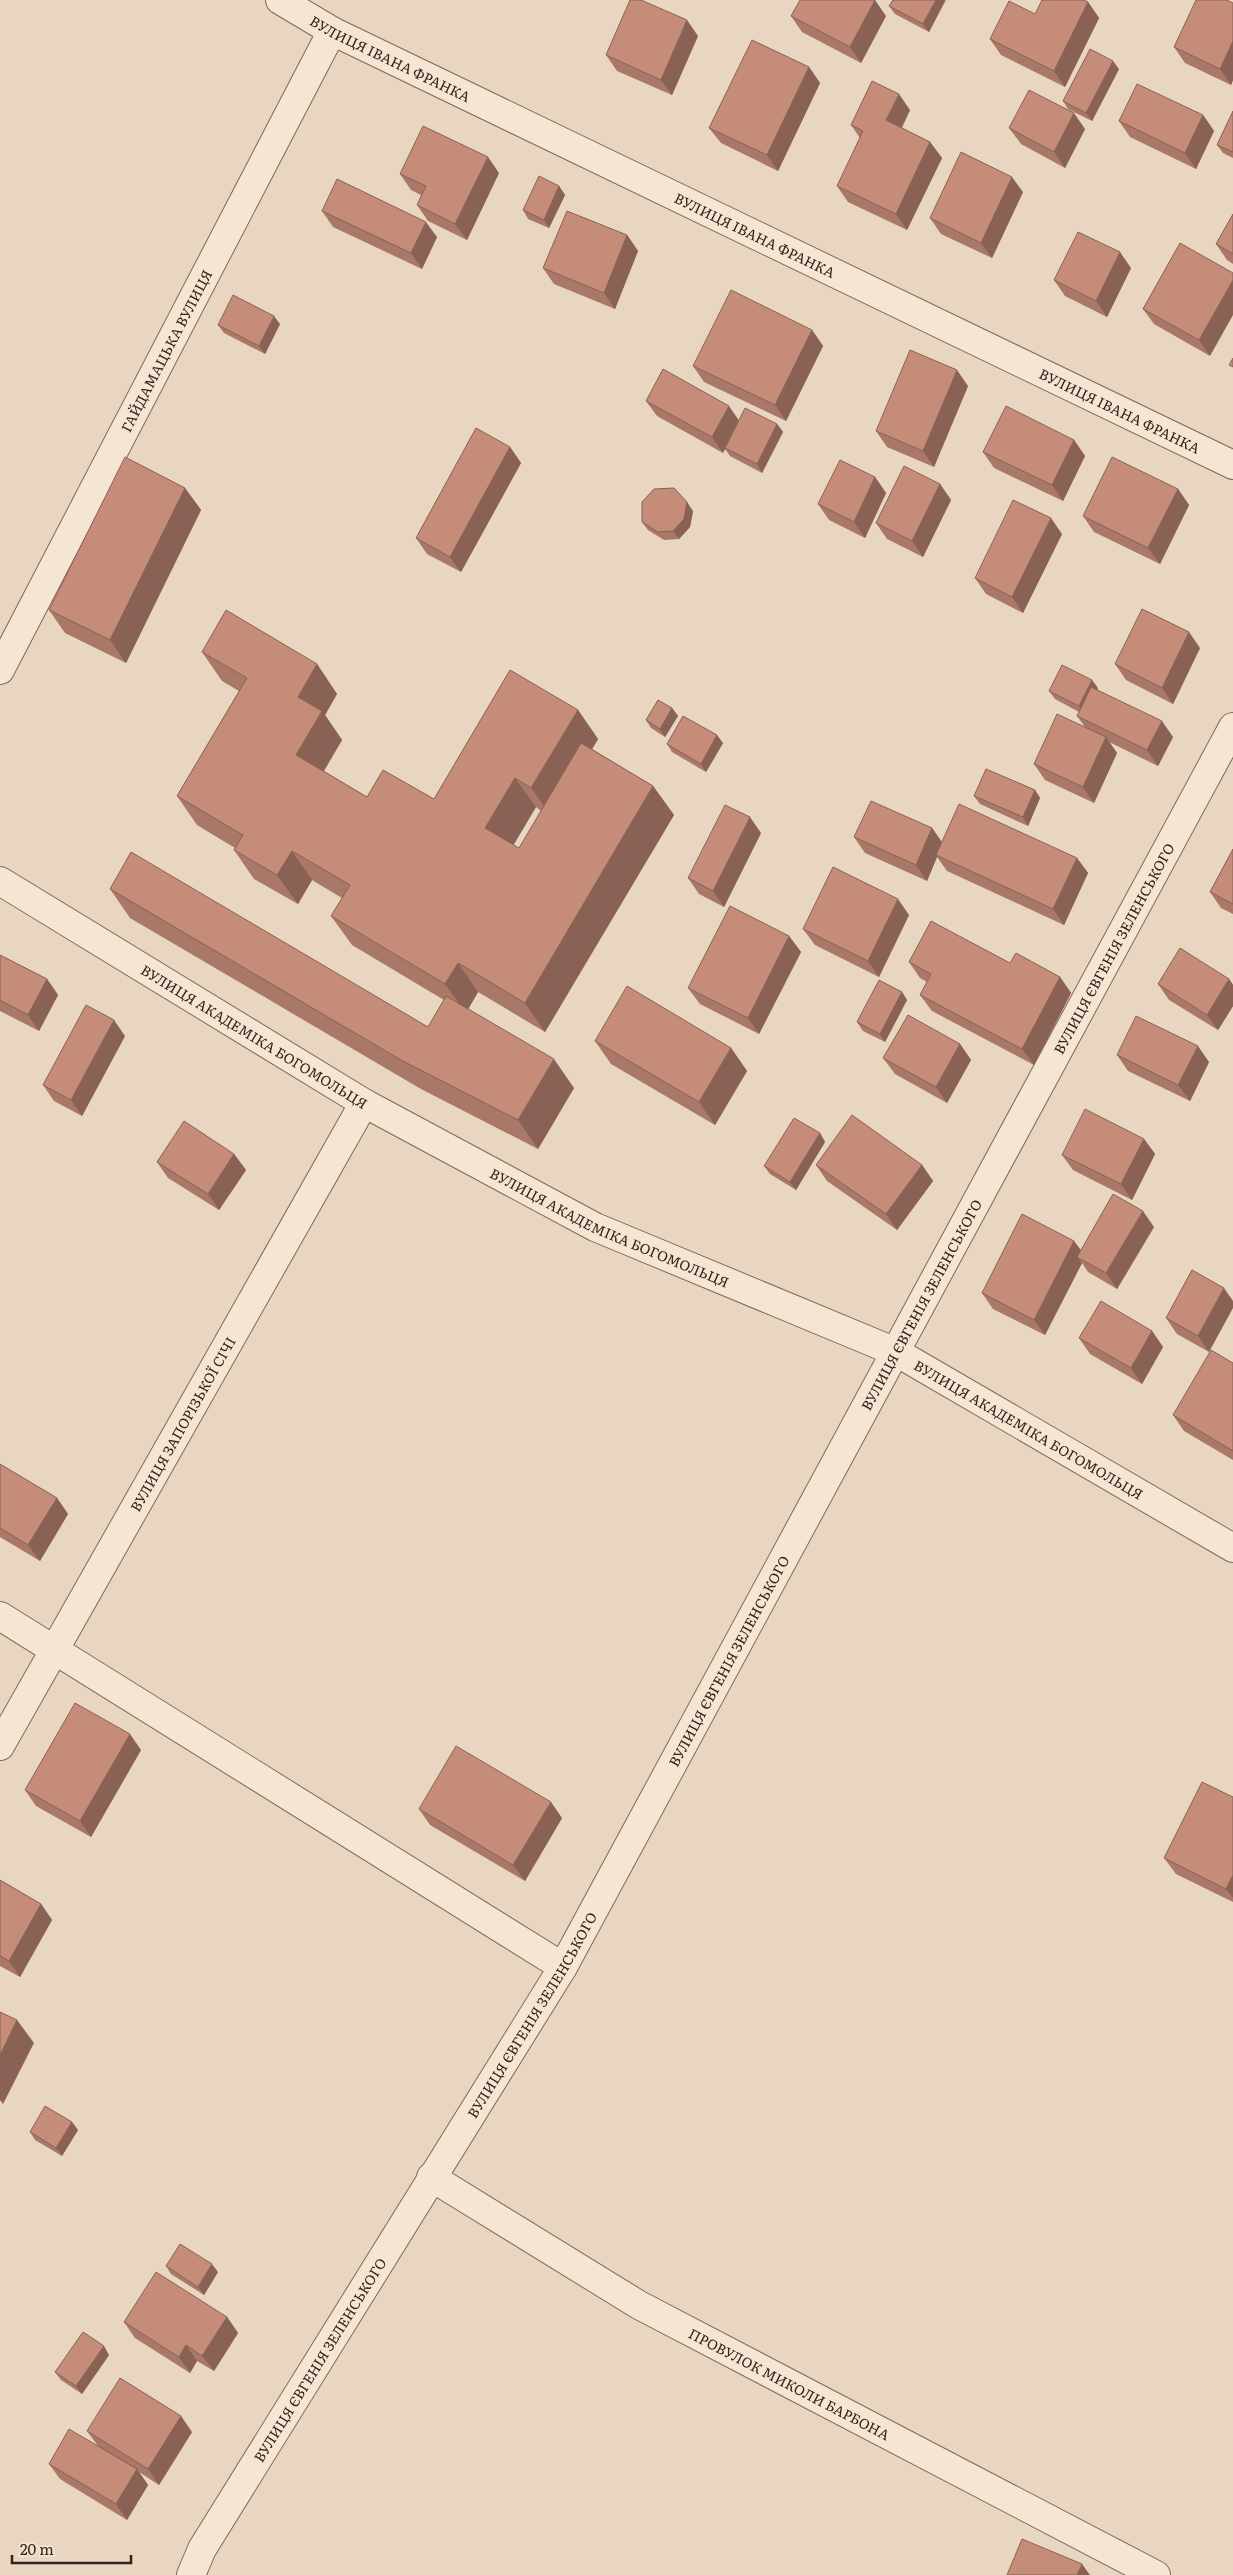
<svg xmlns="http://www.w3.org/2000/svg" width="1233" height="2575" font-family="Literata,serif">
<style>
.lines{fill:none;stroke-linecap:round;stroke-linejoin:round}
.minor-casing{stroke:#81685a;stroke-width:30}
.minor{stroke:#f5e5d3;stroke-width:28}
.wall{fill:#a97868;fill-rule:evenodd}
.shaded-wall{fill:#896255}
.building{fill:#c48c79;stroke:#896255}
.labels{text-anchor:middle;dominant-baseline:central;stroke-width:5;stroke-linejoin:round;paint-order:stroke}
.street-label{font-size:14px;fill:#32231d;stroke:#f1e2cf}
</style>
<rect width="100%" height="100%" fill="#e9d6c0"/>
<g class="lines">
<g class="minor-casing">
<g id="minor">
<path id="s1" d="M280,0l52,31 901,434"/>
<path id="s2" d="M0,670l332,-639"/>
<path id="s3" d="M0,881l364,222 231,124 301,125 337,196"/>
<path d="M0,1616l563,351"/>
<path id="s4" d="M0,1746l364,-643"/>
<path id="s5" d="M431,2177l208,128 517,270"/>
<path id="s6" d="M191,2575l11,-26 361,-582 670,-1240"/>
</g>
</g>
<use href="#minor" class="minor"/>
</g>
<g class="wall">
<path d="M946,0l-17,32 -34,-18 -6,-8z"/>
<path d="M1088,2l11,16 -34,69 -64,-32 -11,-16 45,-25z"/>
<path d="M1233,3v77l-2,5 -46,-22 -11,-16z"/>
<path d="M791,16h95l-25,47 -59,-31z"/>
<path d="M698,36l-26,59 -55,-24 -11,-16z"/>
<path d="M809,67l11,16 -42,88 -57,-28 -12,-15z"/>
<path d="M1119,69l-27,52 -24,-12 -5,-8z"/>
<path d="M910,110l-8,18 28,14 12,16 -35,72 -59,-28 -11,-16 23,-48 -9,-13z"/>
<path d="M1233,111v47l-10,-5 -6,-8z"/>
<path d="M1203,115l11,16 -18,38 -66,-32 -11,-16z"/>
<path d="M1009,128l76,1 -20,39 -44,-24z"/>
<path d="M499,173l-32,67 -39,-19 -11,-16 4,-10 -10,-5 -11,-16z"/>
<path d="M559,186l6,9 -16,33 -21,-9 -5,-9z"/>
<path d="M1023,192l-31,66 -51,-24 -11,-16z"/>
<path d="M322,211l115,26 -15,32 -89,-42z"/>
<path d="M1233,214v50l-6,-4 -11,-16z"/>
<path d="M627,235l11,16 -23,58 -61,-25 -11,-16z"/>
<path d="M1180,243l30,113 -56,-32 -11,-15z"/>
<path d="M1131,268l-24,49 -42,-21 -11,-16z"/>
<path d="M280,324l-15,30 -41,-21 -6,-8z"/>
<path d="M812,330l11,16 -37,75 -82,-39 -11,-16z"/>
<path d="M968,386l-34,81 -47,-20 -11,-16z"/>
<path d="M646,401l93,19 38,4 6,8 -21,41 -32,-17 -5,-7 -2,4 -66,-37z"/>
<path d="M1074,440l11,16 -22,45 -69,-33 -11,-16z"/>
<path d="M510,447l11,16 -60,109 -34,-18 -11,-16z"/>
<path d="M875,477l11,16 -21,45 -36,-18 -11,-16z"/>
<path d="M940,484l11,16 -28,57 -36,-18 -11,-16z"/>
<path d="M185,488l16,22 -75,153 -61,-30 -16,-23z"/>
<path d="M1178,489l11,16 -29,59 -66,-32 -11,-16z"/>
<path d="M693,511l-3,16 -11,12 -15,1 -16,-10 -6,-8z"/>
<path d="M1062,534l-39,79 -37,-19 -11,-16z"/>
<path d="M1200,648l-27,56 -47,-24 -11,-16z"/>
<path d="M202,652l115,12 20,30 -12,21 17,25 -18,31 43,26 67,2 144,-89 20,29 -6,10 61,37 21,29 -129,217 -67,-40 -10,17 106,79 -36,61 -117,-60 -291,-171 -20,-29 318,138 16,-27 -92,-55 -21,-29 11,-18 -30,-18 -14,24 -44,-25 -20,-29 1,-2 -38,-23 -20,-29 62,-105 -17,-10zM536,807l5,4 -22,37 -6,-3z"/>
<path d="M1098,688l-1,2 76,47 -15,29 -49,-24 8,11 -23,50 -49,-23 -11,-16 51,-37 -8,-11 2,-4 -24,-13 -6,-8z"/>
<path d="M672,708l6,8 -13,21 -14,-9 -5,-8z"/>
<path d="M723,743l-17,29 -34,-20 -5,-8z"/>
<path d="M1035,790l5,8 -12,28 -48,-22 -6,-8z"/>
<path d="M932,828l10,14 135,16 11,15 -24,52 -117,-54 -10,-14 -10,24 -62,-28 -11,-16z"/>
<path d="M761,833l-37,74 -25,-13 -11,-16z"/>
<path d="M1233,849v65l-12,-6 -11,-16z"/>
<path d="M909,915l-30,62 -64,-32 -12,-16z"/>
<path d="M789,936l12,16 -42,82 -59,-30 -12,-16z"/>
<path d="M0,955l47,24 11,16 -19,36 -39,-20z"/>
<path d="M909,962l101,1 50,14 11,16 -37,72 -102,-54 -12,-16 7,-13 -7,-4z"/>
<path d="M1229,979l4,6v21l-15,24 -49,-30 -11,-16z"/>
<path d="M902,992l5,8 -22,42 -22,-11 -6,-9z"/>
<path d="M125,1036l-43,80 -28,-15 -11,-16z"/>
<path d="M595,1041l136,7 16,23 -32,54 -104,-61z"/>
<path d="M960,1044l11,16 -24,43 -52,-29 -12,-16z"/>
<path d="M1117,1055l92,7 -19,39 -62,-30z"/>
<path d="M820,1133l5,9 -29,48 -26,-16 -6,-8z"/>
<path d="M1144,1139l11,15 -23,46 -59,-30 -11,-15z"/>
<path d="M234,1154l12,16 -27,40 -51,-32 -11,-16z"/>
<path d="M816,1165h106l11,16 -36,49 -70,-49z"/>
<path d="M1154,1227l-37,62 -29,-17 -6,-9 -37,72 -52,-26 -11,-16 92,-52 7,9z"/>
<path d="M1192,1270l17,82 -32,-18 -11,-16z"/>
<path d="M1152,1331l11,16 -21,37 -52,-30 -11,-16z"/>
<path d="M1233,1363v97l-49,-29 -11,-16z"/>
<path d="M0,1464l57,34 11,16 -28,47 -40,-24z"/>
<path d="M141,1750l-50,87 -55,-31 -11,-16z"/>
<path d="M1233,1797v105l-57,-28 -12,-16z"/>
<path d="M419,1809l143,9 -37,63 -95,-56z"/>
<path d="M0,1880l41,24 11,16 -32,57 -20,-11z"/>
<path d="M72,2122l6,8 -16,26 -27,-16 -5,-8z"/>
<path d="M166,2266l52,6 -14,23 -33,-21z"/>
<path d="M227,2317l11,16 -24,38 -17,-10 -7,12 -55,-35 -11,-16z"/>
<path d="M109,2355l-27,39 -21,-14 -6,-8z"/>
<path d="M87,2431l105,1 -33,53 -20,-13 9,13 -21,35 -67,-41 -11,-15 49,-18z"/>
</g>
<g class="shaded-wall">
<path d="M875,0l11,16 -25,47 -11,-16z"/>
<path d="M936,0h9l-16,32 -6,-8z"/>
<path d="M1088,2l11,16 -34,69 -11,-16z"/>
<path d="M687,20l11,16 -26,59 -11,-15z"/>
<path d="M1233,41v39l-2,5 -11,-16z"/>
<path d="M1113,61l6,8 -27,52 -6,-8z"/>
<path d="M809,67l11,16 -42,88 -11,-16z"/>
<path d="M899,94l11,16 -13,26 -11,-16z"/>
<path d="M1074,113l11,16 -20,39 -11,-16z"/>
<path d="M1203,115l11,16 -18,38 -11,-16z"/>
<path d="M930,142l12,16 -35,72 -11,-16z"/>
<path d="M488,157l11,16 -32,67 -12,-16z"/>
<path d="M1012,177l11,15 -31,66 -11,-15z"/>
<path d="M559,186l6,9 -16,33 -5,-8z"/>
<path d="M426,222l11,15 -15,32 -11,-16z"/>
<path d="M627,235l11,16 -23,58 -11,-16z"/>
<path d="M1120,252l11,16 -24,49 -11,-16z"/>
<path d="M1233,280v35l-23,41 -11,-16z"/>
<path d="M274,316l6,8 -15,30 -6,-8z"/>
<path d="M812,330l11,16 -37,75 -11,-16z"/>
<path d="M957,370l11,16 -34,81 -11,-16z"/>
<path d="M729,406l11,16 -17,31 -11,-16z"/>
<path d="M777,424l6,8 -21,41 -5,-9z"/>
<path d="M1074,440l11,16 -22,45 -11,-16z"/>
<path d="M510,447l11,16 -60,109 -11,-15z"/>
<path d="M875,477l11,16 -21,45 -11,-16z"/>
<path d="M940,484l11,16 -28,57 -11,-16z"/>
<path d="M185,488l16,22 -75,153 -16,-23z"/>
<path d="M1178,489l11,16 -29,59 -12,-16z"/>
<path d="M687,502l6,9 -3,16 -11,12 -6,-8z"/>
<path d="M1051,518l11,16 -39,79 -11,-16z"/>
<path d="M1189,632l11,16 -27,56 -11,-16z"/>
<path d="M317,664l20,30 -12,21 17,25 -26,44 -20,-29 2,-58z"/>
<path d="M1092,680l6,8 -13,26 -6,-8z"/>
<path d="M672,708l6,8 -13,21 -5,-8z"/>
<path d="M578,710l20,29 -46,78 -21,-29z"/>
<path d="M1162,721l11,16 -15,29 -11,-16z"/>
<path d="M717,735l6,8 -17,29 -5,-8z"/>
<path d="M1106,737l11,16 -23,50 -11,-16z"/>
<path d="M515,778l21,29 -30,51 -21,-30z"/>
<path d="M653,786l21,29 -129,217 -20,-29z"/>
<path d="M1035,790l5,8 -12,28 -5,-9z"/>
<path d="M750,817l11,16 -37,74 -11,-16z"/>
<path d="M932,828l11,16 -7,11 1,2 -10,24 -11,-16z"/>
<path d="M292,851l20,29 -14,24 -21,-29z"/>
<path d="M1077,858l11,15 -24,52 -11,-16z"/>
<path d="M898,899l11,16 -30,62 -11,-16z"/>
<path d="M789,936l12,16 -42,82 -11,-16z"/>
<path d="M458,963l20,29 -12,21 -21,-29z"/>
<path d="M1060,977l11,16 -37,72 -12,-16z"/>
<path d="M47,979l11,16 -19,36 -11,-16z"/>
<path d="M1229,979l4,6v21l-15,24 -11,-15z"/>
<path d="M902,992l5,8 -22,42 -5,-8z"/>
<path d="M114,1020l11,16 -43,80 -11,-16z"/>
<path d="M960,1044l11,16 -24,43 -11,-16z"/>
<path d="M1198,1046l11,16 -19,39 -12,-16z"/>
<path d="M731,1048l16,23 -32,54 -16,-23z"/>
<path d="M554,1059l20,29 -36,61 -20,-29z"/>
<path d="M820,1133l5,9 -29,48 -6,-8z"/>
<path d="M1144,1139l11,15 -23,46 -11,-16z"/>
<path d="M234,1154l12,16 -27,40 -11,-16z"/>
<path d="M922,1165l11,16 -36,49 -11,-16z"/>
<path d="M1143,1211l11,16 -37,62 -11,-16z"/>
<path d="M1074,1241l11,16h-8l5,6 -37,72 -11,-15z"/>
<path d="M1224,1288l9,13v7l-24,44 -11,-16z"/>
<path d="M1152,1331l11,16 -21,37 -11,-16z"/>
<path d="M57,1498l11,16 -28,47 -12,-16z"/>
<path d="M130,1734l11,16 -50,87 -11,-16z"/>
<path d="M551,1802l11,16 -37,63 -12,-16z"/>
<path d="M1233,1875v23l-7,-9z"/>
<path d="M41,1904l11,16 -32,57 -11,-16z"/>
<path d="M17,2020l17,23 -31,61 -3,-4v-45z"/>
<path d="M72,2122l6,8 -16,26 -6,-8z"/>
<path d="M212,2264l6,8 -14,23 -6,-8z"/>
<path d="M227,2317l11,16 -24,38 -12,-15z"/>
<path d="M186,2345l11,16 -7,12 -11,-16z"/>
<path d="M104,2346l5,9 -27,39 -6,-8z"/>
<path d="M181,2416l11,16 -33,53 -11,-16z"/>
<path d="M137,2469l11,16 -21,35 -11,-16z"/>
<path d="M1082,2564l8,11h-13z"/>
</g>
<g class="building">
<path d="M630,0h11l46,20 -26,60 -55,-25z"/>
<path d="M800,0h75l-25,47 -59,-31z"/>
<path d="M893,0h43l-13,24 -34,-18z"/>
<path d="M1042,0h42l4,2 -34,69 -64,-32 19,-38 26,13z"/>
<path d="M1196,0h31l6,3v38l-13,28 -46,-22z"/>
<path d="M752,40l57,27 -42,88 -58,-27z"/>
<path d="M1090,49l23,12 -27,52 -23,-12z"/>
<path d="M872,81l27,13 -13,26 44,22 -34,72 -59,-28 26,-55 -12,-6z"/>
<path d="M1137,84l66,31 -18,38 -66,-32z"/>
<path d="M1029,90l45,23 -20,39 -45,-24z"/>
<path d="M1233,111v41l-16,-7z"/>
<path d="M423,126l65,31 -33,67 -38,-19 9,-19 -26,-12z"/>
<path d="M961,152l51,25 -31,66 -51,-25z"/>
<path d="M539,176l20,10 -15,34 -21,-10z"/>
<path d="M337,179l89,43 -15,31 -89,-42z"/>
<path d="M567,211l60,24 -23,58 -61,-25z"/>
<path d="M1233,214v40l-17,-10z"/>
<path d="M1078,232l42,20 -24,49 -42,-21z"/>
<path d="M1180,243l53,30v7l-34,60 -56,-31z"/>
<path d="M731,290l81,40 -37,75 -82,-39z"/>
<path d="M233,295l41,21 -15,30 -41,-21z"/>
<path d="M910,350l47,20 -34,81 -47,-20z"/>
<path d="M1233,358v9l-4,-2z"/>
<path d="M663,369l66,37 -17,31 -66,-36z"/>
<path d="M1006,406l68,34 -22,45 -69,-33z"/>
<path d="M745,408l32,16 -20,40 -32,-16z"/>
<path d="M476,428l34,19 -60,110 -34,-19z"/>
<path d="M125,457l60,31 -75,152 -61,-30z"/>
<path d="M1112,457l66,32 -30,59 -65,-32z"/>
<path d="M840,460l35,17 -21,45 -36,-18z"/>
<path d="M904,466l36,18 -28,57 -36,-18z"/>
<path d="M674,488l13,14 -3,17 -11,12 -15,1 -16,-10v-20l12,-13z"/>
<path d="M1013,500l38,18 -39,79 -37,-19z"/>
<path d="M1142,609l47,23 -27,56 -47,-24z"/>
<path d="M226,610l91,54 -19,33 24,14 -26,44 71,42 16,-27 51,29 76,-129 68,40 -47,78 -16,-10 -30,50 34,20 62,-105 72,43 -128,217 -67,-40 -13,21 -114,-68 19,-31 -58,-34 -15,24 -43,-25 9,-15 -66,-39 70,-118 -45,-26z"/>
<path d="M1062,665l30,15 -13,26 -30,-15z"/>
<path d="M1091,687l71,34 -15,29 -70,-34z"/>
<path d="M658,700l14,8 -12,21 -14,-9z"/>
<path d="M1057,714l49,23 -23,50 -49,-23z"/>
<path d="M683,716l34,19 -16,29 -34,-20z"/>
<path d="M986,769l49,21 -12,27 -49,-21z"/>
<path d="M871,801l61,27 -16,37 -62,-28z"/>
<path d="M959,804l118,54 -24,51 -117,-54z"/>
<path d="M725,805l25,12 -37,74 -25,-13z"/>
<path d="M1233,849v55l-23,-12z"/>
<path d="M131,852l297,175 18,-31 108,63 -36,61 -117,-60 -291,-171z"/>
<path d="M833,867l65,32 -30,62 -65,-32z"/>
<path d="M730,906l59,30 -41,82 -60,-30z"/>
<path d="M931,921l79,42 6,-10 44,24 -38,72 -102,-54 11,-21 -22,-12z"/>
<path d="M1180,948l49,31 -22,36 -49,-31z"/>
<path d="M0,955l47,24 -19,36 -28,-15z"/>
<path d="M879,980l23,12 -22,42 -23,-12z"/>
<path d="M627,986l104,62 -32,54 -104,-61z"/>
<path d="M86,1005l28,15 -43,80 -28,-15z"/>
<path d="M908,1015l52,29 -24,43 -53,-29z"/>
<path d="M1136,1016l62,30 -20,39 -61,-30z"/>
<path d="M1085,1109l59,30 -23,45 -59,-29z"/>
<path d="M852,1115l70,50 -36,49 -70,-49z"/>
<path d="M794,1118l26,15 -30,49 -26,-16z"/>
<path d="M184,1121l50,33 -26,40 -51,-32z"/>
<path d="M1113,1194l30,17 -37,62 -29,-16z"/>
<path d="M1022,1214l52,27 -40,79 -52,-27z"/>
<path d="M1192,1270l32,18 -26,48 -32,-18z"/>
<path d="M1101,1301l51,30 -21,37 -52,-30z"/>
<path d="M1211,1350l22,13v88l-60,-36z"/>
<path d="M0,1464l57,34 -29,47 -28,-17z"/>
<path d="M75,1703l55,31 -50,87 -55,-31z"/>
<path d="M456,1746l95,56 -38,63 -94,-56z"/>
<path d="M1202,1782l31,15v78l-7,14 -62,-31z"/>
<path d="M0,1880l41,24 -32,57 -9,-5z"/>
<path d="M0,2012l17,8 -17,35z"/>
<path d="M45,2106l27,16 -16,26 -26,-16z"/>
<path d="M180,2244l32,20 -14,23 -32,-21z"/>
<path d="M156,2272l71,45 -25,39 -16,-11 -7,12 -55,-35z"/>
<path d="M83,2332l21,14 -28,40 -21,-14z"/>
<path d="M120,2378l61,38 -33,53 -61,-38z"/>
<path d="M69,2429l68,40 -21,35 -67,-40z"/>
<path d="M1022,2539l60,25 -5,11h-70z"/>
</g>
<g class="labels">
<g class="street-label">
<text stroke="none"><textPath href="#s1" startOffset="125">ВУЛИЦЯ ІВАНА ФРАНКА</textPath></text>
<text stroke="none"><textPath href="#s1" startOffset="530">ВУЛИЦЯ ІВАНА ФРАНКА</textPath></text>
<text stroke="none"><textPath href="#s2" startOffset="360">ГАЙДАМАЦЬКА ВУЛИЦЯ</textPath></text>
<text stroke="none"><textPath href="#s1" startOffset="935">ВУЛИЦЯ ІВАНА ФРАНКА</textPath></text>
<text stroke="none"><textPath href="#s6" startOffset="1871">ВУЛИЦЯ ЄВГЕНІЯ ЗЕЛЕНСЬКОГО</textPath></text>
<text stroke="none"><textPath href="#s3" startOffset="298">ВУЛИЦЯ АКАДЕМІКА БОГОМОЛЬЦЯ</textPath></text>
<text stroke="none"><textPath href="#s3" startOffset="702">ВУЛИЦЯ АКАДЕМІКА БОГОМОЛЬЦЯ</textPath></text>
<text stroke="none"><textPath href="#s6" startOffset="1466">ВУЛИЦЯ ЄВГЕНІЯ ЗЕЛЕНСЬКОГО</textPath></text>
<text stroke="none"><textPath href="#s4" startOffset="370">ВУЛИЦЯ ЗАПОРІЗЬКОЇ СІЧІ</textPath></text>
<text stroke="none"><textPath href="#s3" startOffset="1168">ВУЛИЦЯ АКАДЕМІКА БОГОМОЛЬЦЯ</textPath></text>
<text stroke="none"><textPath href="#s6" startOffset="1061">ВУЛИЦЯ ЄВГЕНІЯ ЗЕЛЕНСЬКОГО</textPath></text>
<text stroke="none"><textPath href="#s6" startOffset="656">ВУЛИЦЯ ЄВГЕНІЯ ЗЕЛЕНСЬКОГО</textPath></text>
<text stroke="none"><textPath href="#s6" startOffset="251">ВУЛИЦЯ ЄВГЕНІЯ ЗЕЛЕНСЬКОГО</textPath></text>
<text stroke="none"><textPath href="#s5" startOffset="414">ПРОВУЛОК МИКОЛИ БАРБОНА</textPath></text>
</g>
</g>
<path d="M12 2555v8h119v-8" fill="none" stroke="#32231d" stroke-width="2.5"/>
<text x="20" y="2555" font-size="15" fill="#32231d" stroke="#f1e2cf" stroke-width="4" paint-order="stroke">20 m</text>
</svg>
